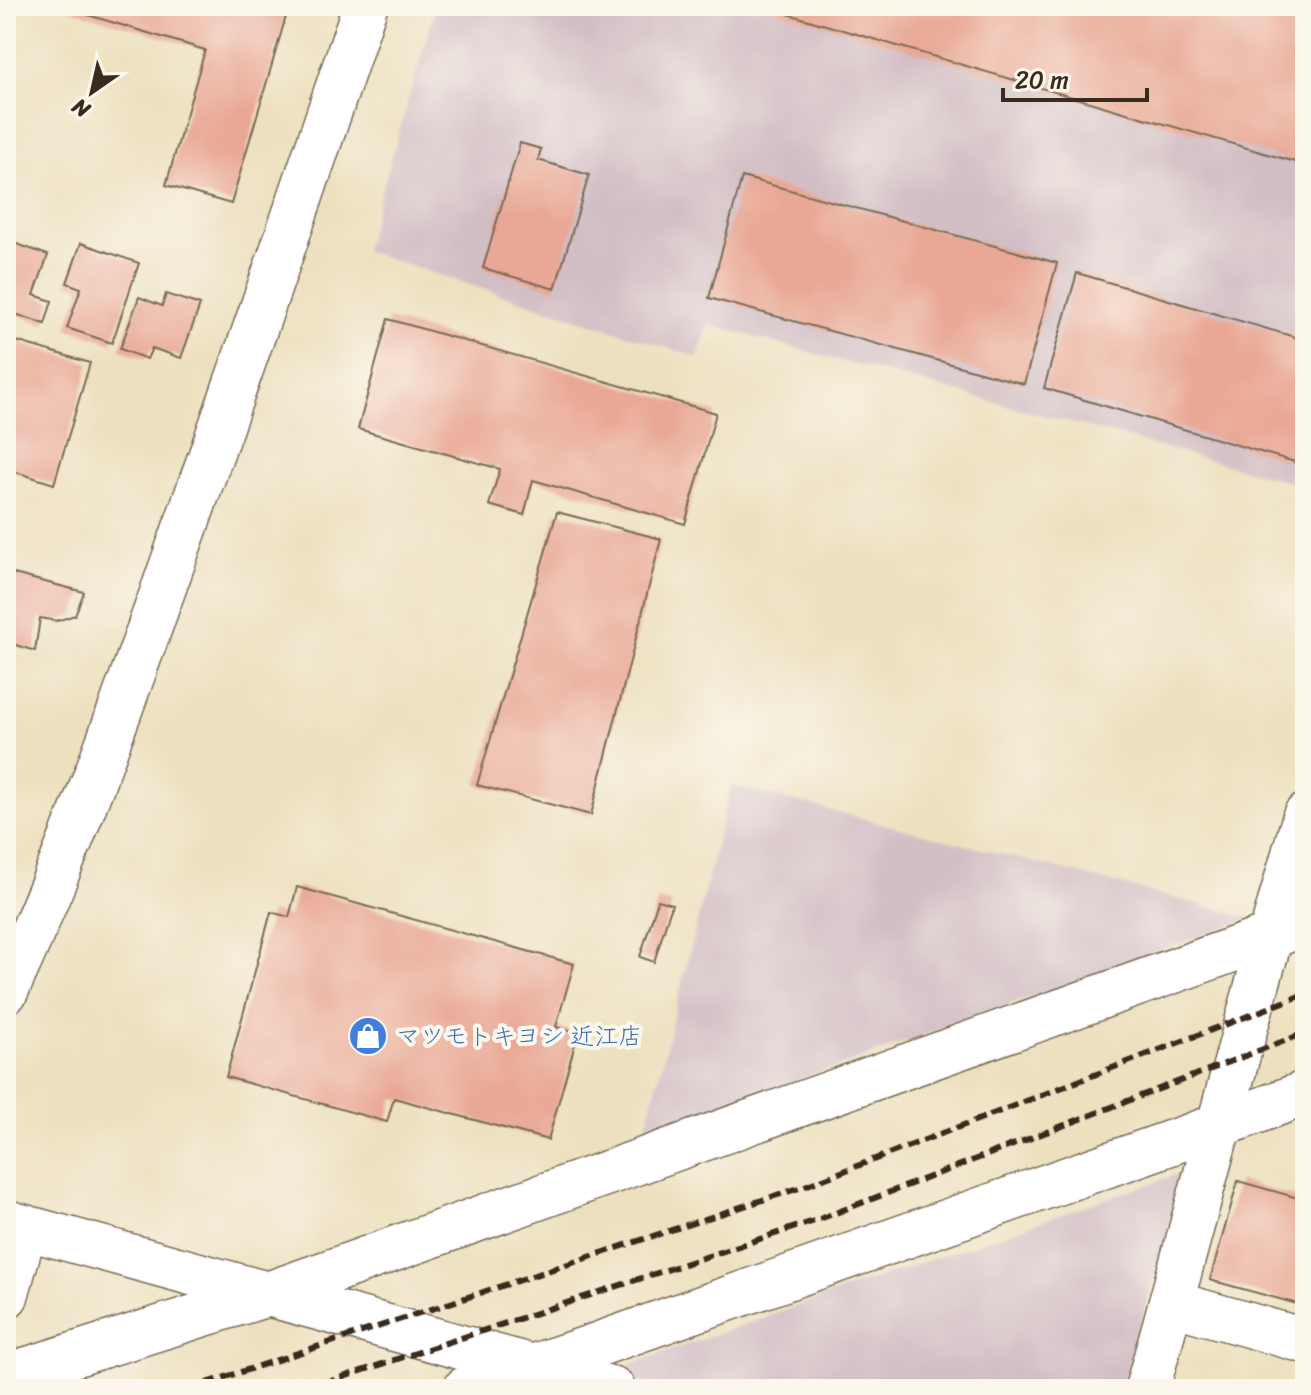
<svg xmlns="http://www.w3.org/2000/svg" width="1311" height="1395" font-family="Sriracha,'Klee One',sans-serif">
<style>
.industrial{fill:#d2bec5}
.building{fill:#e9a895}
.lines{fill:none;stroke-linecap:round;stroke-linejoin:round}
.minor-casing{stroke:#796a56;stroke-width:47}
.minor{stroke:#fff;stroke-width:44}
.rail{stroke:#3b2a1e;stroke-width:6;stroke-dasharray:12 6;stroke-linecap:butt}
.labels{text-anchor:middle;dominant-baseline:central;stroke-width:8;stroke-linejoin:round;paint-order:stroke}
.shop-label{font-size:24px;fill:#366cbe;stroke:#fbf7ec;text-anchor:start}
</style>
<rect width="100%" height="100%" fill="#fbf7ec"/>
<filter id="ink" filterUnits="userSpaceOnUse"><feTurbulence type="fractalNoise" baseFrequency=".0125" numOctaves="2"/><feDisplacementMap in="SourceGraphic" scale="16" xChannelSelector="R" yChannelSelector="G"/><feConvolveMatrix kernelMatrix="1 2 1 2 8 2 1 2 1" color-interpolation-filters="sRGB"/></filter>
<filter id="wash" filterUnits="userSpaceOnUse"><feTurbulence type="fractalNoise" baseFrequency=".006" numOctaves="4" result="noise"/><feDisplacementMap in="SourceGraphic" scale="32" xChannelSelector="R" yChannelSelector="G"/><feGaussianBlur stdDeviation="1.8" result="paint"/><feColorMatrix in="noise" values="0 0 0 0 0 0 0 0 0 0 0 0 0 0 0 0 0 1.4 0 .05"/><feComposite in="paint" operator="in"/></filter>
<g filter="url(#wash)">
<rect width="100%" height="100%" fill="#ede0bf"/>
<g class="industrial">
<path d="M436,6h869v480l-596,-161 -12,32 -333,-106z"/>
<path d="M731,785l520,133 -607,218z"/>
<path d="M1184,1172l-62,217h-458l-60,-16z"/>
</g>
<g id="blocks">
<g class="building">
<path d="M58,6h231l-58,198 -65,-19 39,-135z"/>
<path d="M764,6h541v159l-541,-158z"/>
<path d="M520,143l21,6 -3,11 51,15 -34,114 -72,-21z"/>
<path d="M742,177l315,86 -33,121 -315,-86z"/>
<path d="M14,243l34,12 -14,40 18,6 -7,23 -39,-13v-47z"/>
<path d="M81,243l58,20 -27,80 -45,-15 14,-40 -14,-5z"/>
<path d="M1077,273l228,67v125l-261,-77z"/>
<path d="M166,294l34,11 -19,53 -29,-10 -5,11 -27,-10 19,-52 23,9z"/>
<path d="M388,319l328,94 -31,111 -152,-44 -9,35 -35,-10 11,-36 -142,-40z"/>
<path d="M6,338l84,25 -36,121 -48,-15z"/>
<path d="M557,512l104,27 -70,276 -114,-30z"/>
<path d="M6,572l78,20 -9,23 -18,6 -17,-3 -5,33 -29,-9z"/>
<path d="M297,887l277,77 -18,63 22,6 -30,107 -154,-42 -7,24 -161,-45 45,-165 18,5z"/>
<path d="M658,900l14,4 -18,58 -14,-5z"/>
<path d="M1238,1181l67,19v106l-95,-26z"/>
</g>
</g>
</g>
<g filter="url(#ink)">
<use href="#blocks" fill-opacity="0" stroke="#796a56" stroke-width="2"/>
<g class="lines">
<g class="minor-casing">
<g id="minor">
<path d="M6,991c65,-140 116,-285 167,-429 66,-185 130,-370 192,-556"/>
<path d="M6,1222l607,167"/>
<path d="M6,1296l19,-68"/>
<path d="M1171,1303l134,38"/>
<path d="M6,1376l262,-82 1037,-370"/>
<path d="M465,1389l123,-41 633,-223 84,-32"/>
<path d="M1147,1389c54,-191 102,-383 158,-573"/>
</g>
</g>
<use href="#minor" class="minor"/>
<g class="rail">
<path d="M189,1389l616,-203 500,-192"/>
<path d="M307,1389l510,-169 488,-187"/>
</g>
</g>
</g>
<defs>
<g id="shop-disc" transform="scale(2)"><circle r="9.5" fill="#3f7fe0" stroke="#fbf7ec"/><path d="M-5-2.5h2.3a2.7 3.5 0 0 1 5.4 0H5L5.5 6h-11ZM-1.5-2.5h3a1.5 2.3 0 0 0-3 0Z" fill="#fff"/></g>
</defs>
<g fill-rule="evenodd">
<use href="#shop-disc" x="368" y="1036"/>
</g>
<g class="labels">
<g class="shop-label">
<text x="396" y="1036">マツモトキヨシ 近江店</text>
</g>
</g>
<rect width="1311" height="1395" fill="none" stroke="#fbf7ec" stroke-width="32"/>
<g transform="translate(92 92) rotate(214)" stroke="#fbf7ec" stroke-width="6" paint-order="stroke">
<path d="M0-6L14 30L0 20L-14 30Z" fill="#3b2a1e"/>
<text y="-12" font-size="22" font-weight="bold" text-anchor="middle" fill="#3b2a1e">N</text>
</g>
<path d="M1003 88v12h144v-12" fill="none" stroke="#3b2a1e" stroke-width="4"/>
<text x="1015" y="88" font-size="24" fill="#3b2a1e" stroke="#fbf7ec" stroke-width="6" paint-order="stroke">20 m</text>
</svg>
